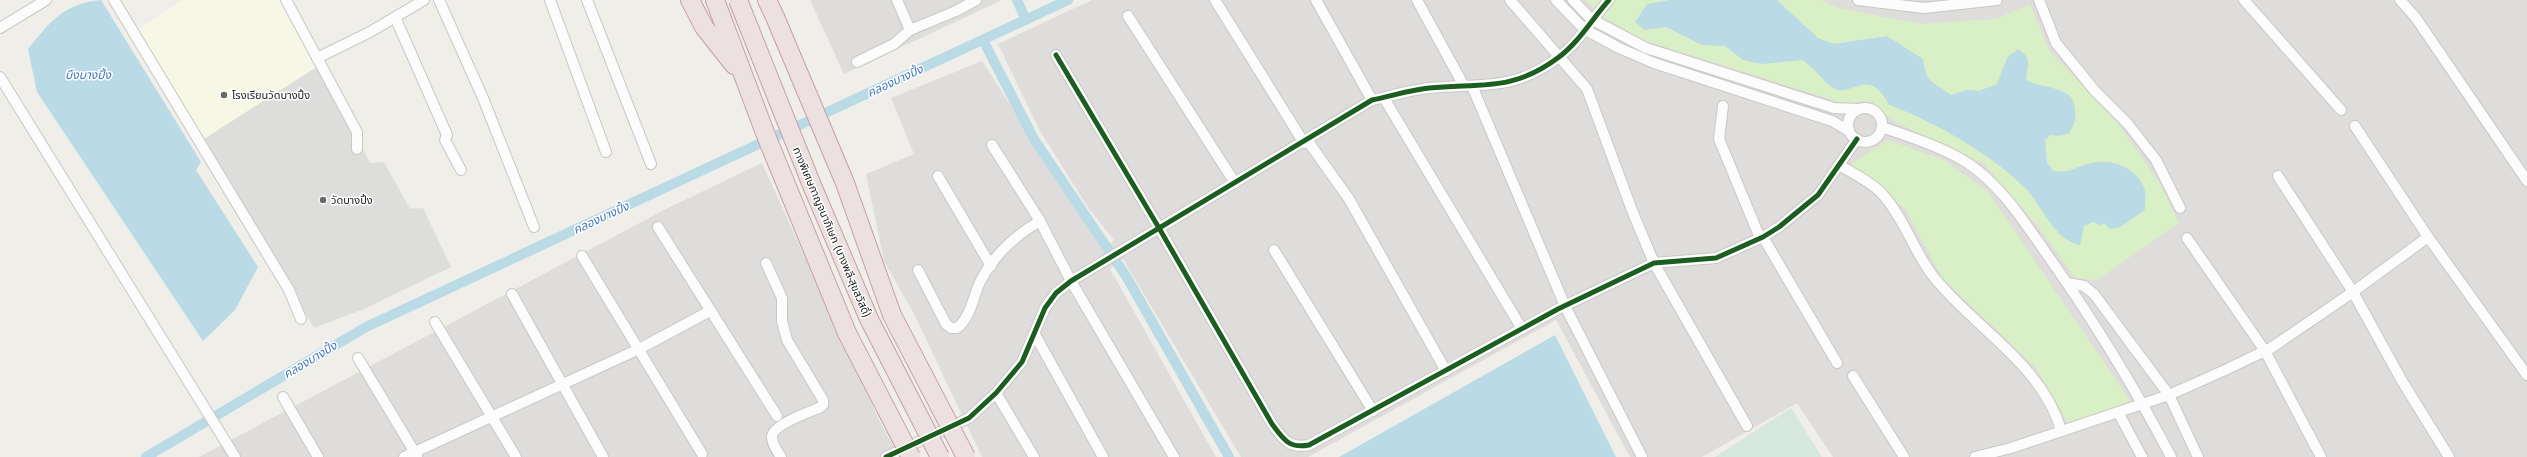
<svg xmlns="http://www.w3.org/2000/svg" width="2527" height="457" font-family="Jost,'Noto Sans Thai',sans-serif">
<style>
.residential{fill:#dedddb}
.education{fill:#f7f7e5}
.religious{fill:#dddddb}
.grass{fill:#d9efc5}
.wetland{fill:#d6e7de}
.water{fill:#badae5}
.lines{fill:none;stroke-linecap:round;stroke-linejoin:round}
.canal{stroke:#badae5;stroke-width:10}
.minor-casing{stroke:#c8c8c5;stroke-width:12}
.motorway-casing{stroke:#c79ea7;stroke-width:20}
.minor{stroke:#fdfcfc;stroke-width:10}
.motorway{stroke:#ece0e0;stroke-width:18}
.motorway-bridge-casing{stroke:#c79ea7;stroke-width:20;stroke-linecap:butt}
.motorway-bridge{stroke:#ece0e0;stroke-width:18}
.cycleway-casing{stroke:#fff;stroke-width:8}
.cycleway{stroke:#1b5e20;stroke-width:5}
.poi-dot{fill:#696967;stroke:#fff;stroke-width:1.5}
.labels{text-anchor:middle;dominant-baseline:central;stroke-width:3;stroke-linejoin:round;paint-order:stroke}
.poi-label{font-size:11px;fill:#212121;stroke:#fff;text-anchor:start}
.street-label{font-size:11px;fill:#212121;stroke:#fff}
.water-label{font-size:12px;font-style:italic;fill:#4277bb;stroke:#fff}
</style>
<rect width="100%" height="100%" fill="#efeee9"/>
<g class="residential">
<path d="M810,0h192l-158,74z"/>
<path d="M1092,0h1435v457h-694l-36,-54 -95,54h-72l-74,-137 -248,137h-67l-118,-198 -13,10 106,188h-234l-68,-143 -30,-53 -18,-87 48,-20 -23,-56 91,-37 123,190 9,-11 -25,-31 -49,-78 -42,-87z"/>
<path d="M762,163l118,259 20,35h-701l467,-248z"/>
</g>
<path class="education" d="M182,0h104l34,65 -116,74 -72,-105z"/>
<path class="religious" d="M320,65l50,98 14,-1 26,47 13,-1 28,59 -87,42 -50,19 -110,-189z"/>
<g class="grass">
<path d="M1585,0h236l17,8 83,16 75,-5 34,-15 19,46 70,75 40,57 20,41 -82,57 -22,-2 -38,-53 -54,-62 -90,-42 -23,-20 -28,2 -199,-63 -36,-21z"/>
<path d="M1888,140l56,20 44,32 143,210 -63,21 -32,-55 -94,-90 -36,-68 -55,-46z"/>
</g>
<path class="wetland" d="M1791,408l31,49h-107z"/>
<g class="water">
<path d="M101,0l100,162 -5,8 62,97 -23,43 -32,31 -166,-249 -9,-43c23,-28 35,-45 73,-49z"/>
<path d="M1670,0h107l41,38 16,6 53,-8 36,23c3,25 10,22 28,36l16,-5 12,1 18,-7 10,-26 11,-9c16,12 9,14 8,31 16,9 47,5 49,28 1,13 1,13 -6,25l-10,3 -9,-1 -5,6 2,21 6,9c20,3 27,-8 45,-9 19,-2 42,9 47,29 1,5 0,13 0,19l-25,17 -10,2 -6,-6 -4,2 -7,-3 -9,4 -4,19c-29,-7 -36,-39 -56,-58 -32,-32 -92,-67 -135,-82 -19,-40 -38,-8 -54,-16 -10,-5 -20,-21 -33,-29l-39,4 -11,-2 -9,-2 -18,-14 -23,-1 -36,-18 -21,3 -10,-8 12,-18z"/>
<path d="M1555,335l61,122h-277z"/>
</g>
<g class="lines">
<g class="canal">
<path d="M1017,0l9,20"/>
<path d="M983,40l51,99 92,137 103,181"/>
<path d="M146,457l220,-130 702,-327"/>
</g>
<g class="minor-casing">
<g id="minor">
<path d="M114,0l175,290 12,29"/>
<path d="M286,0l71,132v17"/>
<path d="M439,0l44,98 51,129"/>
<path d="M550,0l56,152"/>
<path d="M587,0l64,164"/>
<path d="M897,0l13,30"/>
<path d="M1215,0l89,143"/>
<path d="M1316,0l56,100"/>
<path d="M1417,0l47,86"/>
<path d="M1510,0l77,89 46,124 21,50 93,163"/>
<path d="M1556,0l28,29 35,19 35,15 178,58 17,10"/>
<path d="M1573,0l18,19 55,29 188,60 24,1"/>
<path d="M1858,0l66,8 73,-8"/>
<path d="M2039,0l17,43 39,48 33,33 28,36 24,48"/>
<path d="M2244,0l97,110"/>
<path d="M2400,0l16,18 111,163"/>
<path d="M1128,16l107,167"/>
<path d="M395,17l52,118 -2,5 16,30"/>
<path d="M0,28l46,-28"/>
<path d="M1056,55l103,173 113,196c11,15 17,25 37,21l249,-136 96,-46 62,-5 47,-21 16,-10 39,-32 39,-56"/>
<path d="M317,58l53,-26 54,-32"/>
<path d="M857,62l37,-18 16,-14 46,-19 20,-11"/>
<path d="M0,77l235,380"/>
<path d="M1472,86l93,220 77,151"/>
<path d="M1384,98l138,231"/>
<path d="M1723,106l-4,33 41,99"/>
<circle cx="1865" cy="125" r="17"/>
<path d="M2355,126l73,111 99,138"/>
<path d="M1882,127c28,10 58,19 84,35 34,22 57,58 80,91 46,65 88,133 125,204"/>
<path d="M1307,140l42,59 97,172"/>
<path d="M992,145l48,76 31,60 103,176"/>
<path d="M1839,165c15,9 34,18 45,31 21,24 30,56 49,80 41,52 109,88 128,154"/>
<path d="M938,176l53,90"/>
<path d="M2278,176l75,116 75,-55"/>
<path d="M658,227l119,189"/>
<path d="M1763,237l74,126"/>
<path d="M2187,238l78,113 56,106"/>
<path d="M1274,250l99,161"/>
<path d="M582,256l120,198"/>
<path d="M766,263l16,35v23l5,19 36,60v5l-4,3c-10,4 -47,17 -47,29 0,7 5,14 9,20"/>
<path d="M918,270l28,54 5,4h6c14,-11 16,-31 23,-46 13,-26 36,-47 60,-61"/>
<path d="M2067,283l17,3 10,8 75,101 29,62"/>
<path d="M512,294l91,163"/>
<path d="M435,322l81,135"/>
<path d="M1034,333l69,124"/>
<path d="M358,358l59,98"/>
<path d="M1853,376l51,81"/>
<path d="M996,393l38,64"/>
<path d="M283,397l35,60"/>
<path d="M2118,412l24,45"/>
<path d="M404,457l235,-108 71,-38"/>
<path d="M886,457l83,-39 27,-25 26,-31 23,-54 11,-15 15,-12 301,-181c20,-4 37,-10 57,-12 52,-5 84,4 130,-31 20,-15 33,-38 50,-57"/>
<path d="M1975,457l36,-9 158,-53 54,-24 48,-23 82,-56 49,89 47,76"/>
</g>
</g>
<g class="motorway-casing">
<g id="motorway">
<path d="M690,0l14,27 30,38"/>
<path d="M715,0l52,138"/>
<path d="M767,0l8,17"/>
</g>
</g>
<use href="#minor" class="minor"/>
<use href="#motorway" class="motorway"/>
<g class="motorway-bridge-casing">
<g id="motorway-bridge">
<path d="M738,0l75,188 56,131 71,138"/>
<path d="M775,17l70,166 47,132 74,142"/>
<path d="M767,138l80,195 64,124"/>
</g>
</g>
<use href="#motorway-bridge" class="motorway-bridge"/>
<g class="cycleway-casing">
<g id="cycleway">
<path d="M1056,55l103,173 113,196c11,15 17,25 37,21l249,-136 96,-46 62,-5 47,-21 16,-10 39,-32 39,-56"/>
<path d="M886,457l83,-39 27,-25 26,-31 23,-54 11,-15 15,-12 301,-181c20,-4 37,-10 57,-12 52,-5 84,4 130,-31 20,-15 33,-38 50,-57"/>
</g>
</g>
<use href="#cycleway" class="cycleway"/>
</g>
<g class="poi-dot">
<circle cx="224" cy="95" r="4"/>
<circle cx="323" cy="200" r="4"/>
</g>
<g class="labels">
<g class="poi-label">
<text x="232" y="95">โรงเรียนวัดบางปิ้ง</text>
<text x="331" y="200">วัดบางปิ้ง</text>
</g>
<g class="street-label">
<text transform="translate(832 232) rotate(67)">ทางพิเศษกาญจนาภิเษก (บางพลี-สุขสวัสดิ์)</text>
</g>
<g class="water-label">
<text x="88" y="75">บึงบางปิ้ง</text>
<text transform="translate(895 81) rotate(-25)">คลองบางปิ้ง</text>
<text transform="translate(601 218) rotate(-25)">คลองบางปิ้ง</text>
<text transform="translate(310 360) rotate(-31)">คลองบางปิ้ง</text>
</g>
</g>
</svg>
